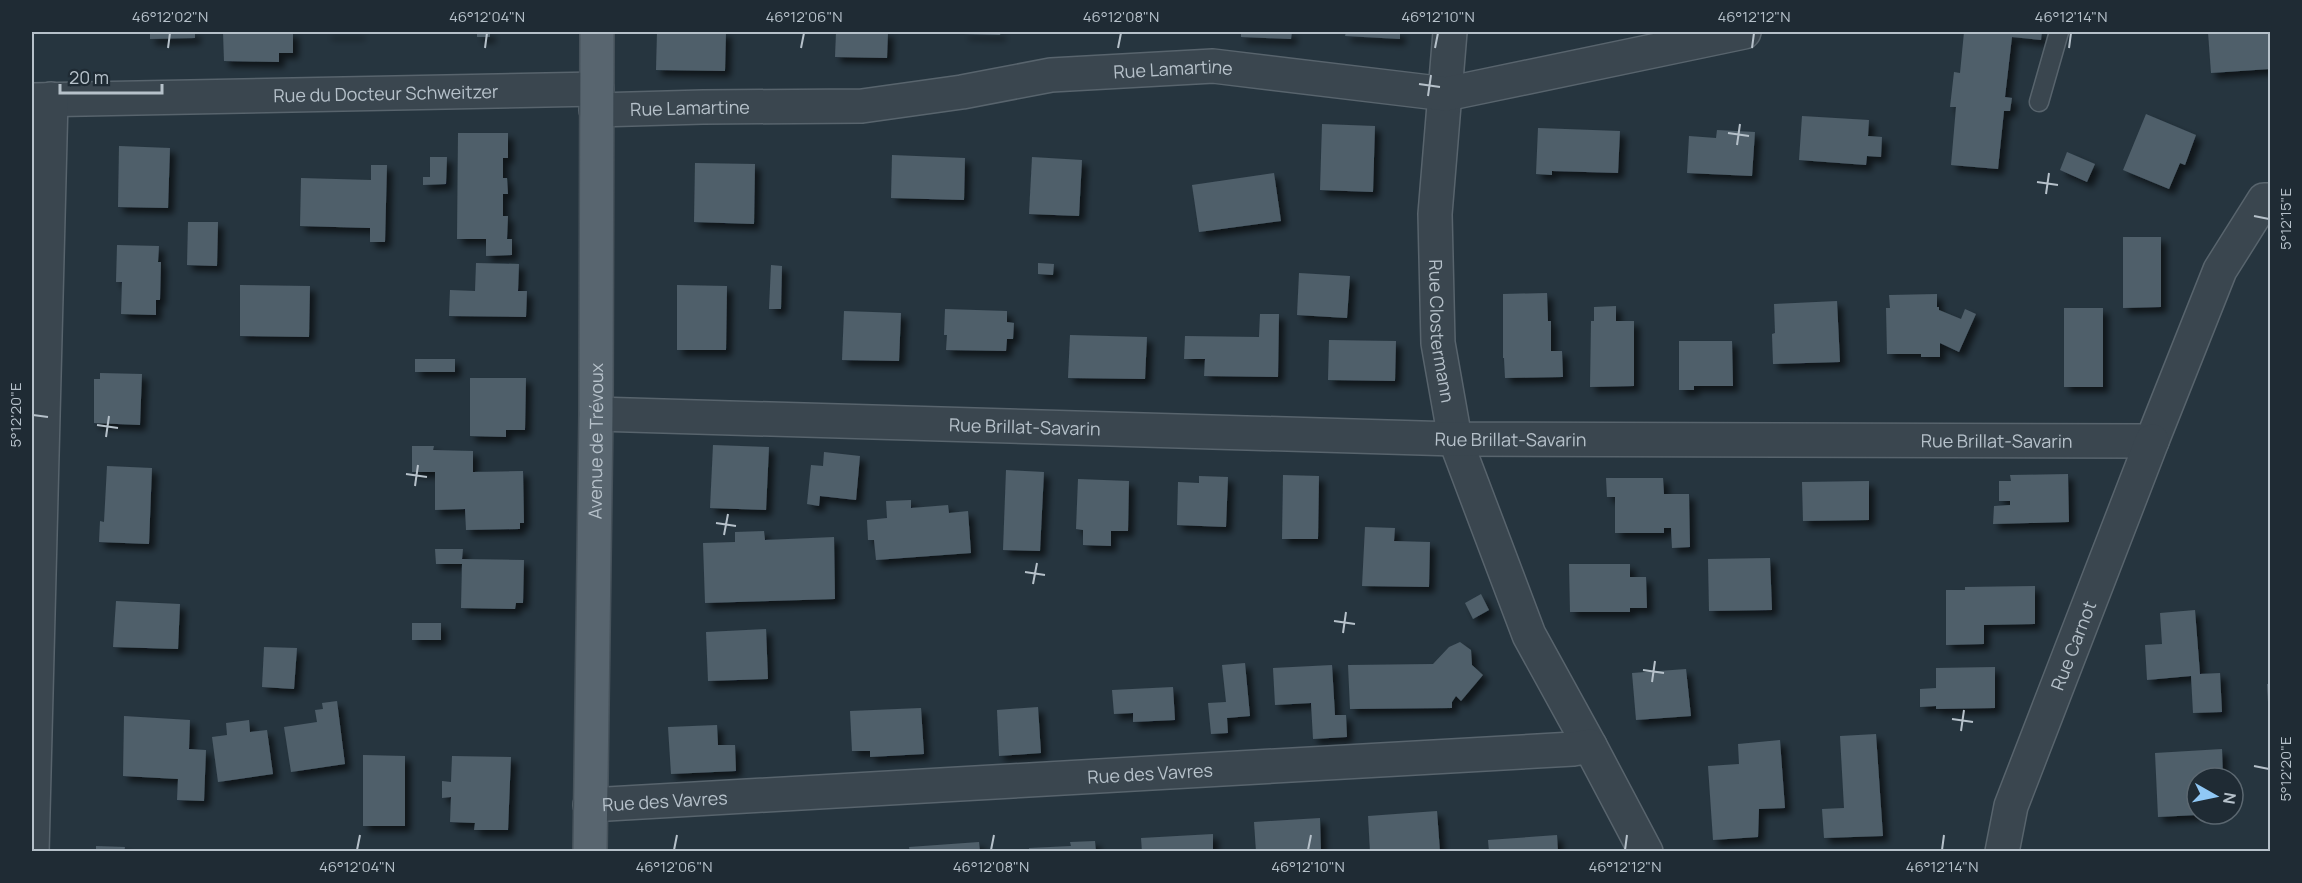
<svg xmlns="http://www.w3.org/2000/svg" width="2302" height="883" font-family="Manrope,sans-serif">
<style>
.building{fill:#4f5f6a;filter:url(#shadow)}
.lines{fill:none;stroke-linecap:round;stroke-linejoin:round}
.service-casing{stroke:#58646d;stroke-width:21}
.minor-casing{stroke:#58646d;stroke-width:36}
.primary-casing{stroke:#46525b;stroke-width:36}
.service{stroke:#3a464f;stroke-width:18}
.minor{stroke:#3a464f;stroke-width:33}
.primary{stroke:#58656f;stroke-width:33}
.ticks{fill:none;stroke:#b6c1ca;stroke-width:2}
.labels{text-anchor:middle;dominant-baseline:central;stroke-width:5;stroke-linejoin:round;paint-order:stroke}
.street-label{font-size:18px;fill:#b6c1ca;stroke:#1f2b34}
.neatline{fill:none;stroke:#b6c1ca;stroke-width:2}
.ticks-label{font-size:15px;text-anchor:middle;fill:#b6c1ca}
</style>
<defs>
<filter id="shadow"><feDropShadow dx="5.5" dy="5.5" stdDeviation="3" flood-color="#0009"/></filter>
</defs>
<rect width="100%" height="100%" fill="#26353f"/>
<g class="building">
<path d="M150,32h45v6l-45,1z"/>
<path d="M223,32h70v21h-14v9l-55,-1z"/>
<rect x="326" y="32" width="34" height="2"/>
<rect x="477" y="32" width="13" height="5"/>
<path d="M657,32h69l-1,39 -69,-1z"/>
<path d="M836,32h52l-1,26 -52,-1z"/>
<path d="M963,32h38l-1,3 -37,-1z"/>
<path d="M1241,32h51l-1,7 -50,-2z"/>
<path d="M1346,32h54v7l-55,-3z"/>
<path d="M1964,32l21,2v-2h57l-1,8 -29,-3 -7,60 7,1 -2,13h-6l-6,58 -47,-4 5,-58h-6l4,-35 6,1z"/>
<path d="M2208,32h62v37l-59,4z"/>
<path d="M2146,114l50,21 -11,30 -5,-2 -11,26 -46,-19z"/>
<path d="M1802,116l67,4 -1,16 14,1 -1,20 -14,-1 -1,9 -67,-5z"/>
<path d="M1322,124l53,2 -2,66 -53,-2z"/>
<path d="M1538,128l82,3 -2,42 -66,-2v4l-16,-1z"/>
<path d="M1717,130l38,2 -3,44 -65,-3 2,-37 27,2z"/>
<path d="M458,133h50v25h-5v20h4l1,16h-5v22h5l-1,23h5v16l-26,1v-17h-29z"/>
<path d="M119,146l51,2 -2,60 -50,-1z"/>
<path d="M2067,152l28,12 -8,18 -27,-12z"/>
<path d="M892,155l73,3 -1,42 -73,-2z"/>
<path d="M430,157h17l-1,27 -23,1v-8h7z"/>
<path d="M1032,157l50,3 -3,56 -50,-2z"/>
<path d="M695,163l60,1 -1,60 -60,-2z"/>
<path d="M371,165h16l-2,77h-15v-14l-70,-2 1,-48 70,2z"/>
<path d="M1274,173l7,48 -82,11 -7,-47z"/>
<path d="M188,222h30l-1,44 -30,-1z"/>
<path d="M2123,237h38v70l-38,1z"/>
<path d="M117,245l42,1 -1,16h3l-1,38h-4v15l-35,-1 1,-32h-6z"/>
<path d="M476,263l43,1 -1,27h9l-1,26 -77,-1 1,-26 25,1z"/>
<path d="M1038,263l16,1 -1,11 -15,-1z"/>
<path d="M771,265l11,1 -1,43h-12z"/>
<path d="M1299,273l51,3 -3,42 -50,-3z"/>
<path d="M240,285l70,1 -1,51 -69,-1z"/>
<path d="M677,285l50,1 -1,64h-49z"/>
<path d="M1547,293l1,28h3v30h11l1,26 -58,1 -1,-20h-1v-64z"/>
<path d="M1937,294v13h2v3l22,9 4,-10 11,5 -17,38 -19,-9v14h-19v-3h-34l-1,-46h4l-1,-13z"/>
<path d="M1837,301l3,61 -67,2 -1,-30 3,-1 -1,-29z"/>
<path d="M1616,306v15h18v65l-44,1 1,-66h3v-14z"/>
<rect x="2064" y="308" width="39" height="79"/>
<path d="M945,309l62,2v11l7,1 -1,16h-6l-1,12 -60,-1 1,-15h-3z"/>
<path d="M844,311l57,2 -2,48 -57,-1z"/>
<path d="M1260,314h19l-1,63 -74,-1 1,-17h-21l1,-23 74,1z"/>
<path d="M1070,335l77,2 -2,42 -77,-1z"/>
<path d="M1329,340l67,1 -1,40 -67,-1z"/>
<path d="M1679,341h53l1,45h-39v4h-15z"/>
<rect x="415" y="359" width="40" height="13"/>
<path d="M100,373l42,1 -2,51 -46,-2v-44h6z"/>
<path d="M470,378h56l-1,52h-19v7l-36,-1z"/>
<path d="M713,445l56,2 -3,63 -56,-2z"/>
<path d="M412,446h22l-1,4 40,1v21l50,-1 1,52h-4v6l-54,1 -1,-21 -30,1v-38h-23z"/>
<path d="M824,452l36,4 -4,44 -36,-4 -1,10 -12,-2 4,-39 12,1z"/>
<path d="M107,466l45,2 -3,76 -50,-2 1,-21 4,1z"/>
<path d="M1006,470l38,2 -4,79 -37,-1z"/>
<path d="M2068,474l1,48 -76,2 1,-18 16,-1v-4h-11v-20h12l-1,-6z"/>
<path d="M1283,475l36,1 -1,63h-36z"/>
<path d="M1199,476l29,1 -2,50 -49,-2 1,-43 21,1z"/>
<path d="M1606,478h57l1,16h25l1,53 -18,1 -1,-20h-7v5h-49v-36h-8z"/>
<path d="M1078,479l51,2 -1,50h-17v15l-28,-1v-15l-7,-1z"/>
<path d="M1869,481v39l-66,1 -1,-39z"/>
<path d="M911,500v8l37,-3 1,8 19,-2 3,42 -95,7 -2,-20h-6l-1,-20 20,-2 -1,-17z"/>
<path d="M1365,527l30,1 -1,13 36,1 -1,45 -67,-1z"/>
<path d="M764,531l1,9 69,-3 1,62 -130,4 -2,-60 32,-1v-10z"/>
<path d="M435,549h28l-1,10 62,1 -1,43h-7l-1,6 -54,-1 1,-44h-26z"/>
<path d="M1770,558l2,52 -63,1 -1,-52z"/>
<path d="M1569,564h61v13h16l1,31h-17v4h-60z"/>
<path d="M2035,586v38l-51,1v19l-38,1v-55h19v-3z"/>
<path d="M1481,594l8,16 -16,9 -8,-16z"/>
<path d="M116,601l64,3 -2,45 -65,-2z"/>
<path d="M2195,610l5,64 20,-1 2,39 -29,1 -2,-37 -44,4 -2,-35 17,-1 -2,-31z"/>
<rect x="412" y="623" width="29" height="17"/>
<path d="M766,629l2,50 -60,2 -2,-49z"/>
<path d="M1460,642l11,8 1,15 11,10 -22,26 -5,-5 -4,6v6l-102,1 -2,-44 85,-1 16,-17z"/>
<path d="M264,647l33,1 -3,41 -32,-2z"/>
<path d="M1245,663l5,53 -23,2 1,15 -17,1 -3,-31 18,-1 -4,-37z"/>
<path d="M1332,665l3,50h11l1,22 -34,2 -2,-36 -36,2 -2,-37z"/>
<path d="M1995,667v41l-59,1v-3l-16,1v-18l16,-1v-20z"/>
<path d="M1686,669l5,47 -55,4 -4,-47z"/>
<path d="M2267,684h3v36h-1z"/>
<path d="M1173,687l2,33 -42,2v-9l-19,1 -2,-24z"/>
<path d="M337,701l8,63 -54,8 -7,-45 33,-5 -2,-12 8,-1 -1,-6z"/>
<path d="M1038,707l3,46 -42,3 -2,-46z"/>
<path d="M921,708l3,46 -54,3v-6h-18l-2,-40z"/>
<path d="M124,716l66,4 -1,29 17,1 -2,51 -27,-1 1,-21 -55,-3z"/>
<path d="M249,720l1,12 17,-2 6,44 -55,8 -6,-45 15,-2 -1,-12z"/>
<path d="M717,725l1,20h17l1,26 -65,3 -3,-47z"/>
<path d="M1876,734l7,102 -59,2 -2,-29 22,-1 -4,-72z"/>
<path d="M1780,740l5,68 -26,1 -1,28 -45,3 -5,-74 31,-2 -1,-20z"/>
<path d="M2222,749l1,29h-26v37l-39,2 -3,-64z"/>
<path d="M363,755l42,1v70h-42z"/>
<path d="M452,756l59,1 -3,73h-34l1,-7 -25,-1 1,-25 -9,1v-17l9,1z"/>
<path d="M1437,811l3,41h-70l-2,-36z"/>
<path d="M1320,818l1,34h-65l-2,-30z"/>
<path d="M1213,834v18h-71l-1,-14z"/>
<path d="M1557,835l1,17h-69l-1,-12z"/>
<path d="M1095,841l1,11h-67v-4l42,-2 -1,-4z"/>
<path d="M979,842l1,10h-70l-1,-5z"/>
<path d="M96,846l29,1 -1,5h-28z"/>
</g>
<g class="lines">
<g class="service-casing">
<path id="service" d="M2039,102l20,-70"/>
</g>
<g class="minor-casing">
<g id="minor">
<path id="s1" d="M1450,32l-15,182 3,129 17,96 74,196 61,111"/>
<path id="s2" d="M32,100l565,-11"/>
<path id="s3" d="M596,110l107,-3 159,-1 100,-14 89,-17 162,-9 233,28 298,-62"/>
<path id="s4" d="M596,414l859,25 697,2 68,-171 44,-70h6"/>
<path id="s5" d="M590,805l983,-56 17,-3 56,106"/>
<path d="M32,852l19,-753"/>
<path id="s6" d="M2002,852l9,-46 141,-365"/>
</g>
</g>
<g class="primary-casing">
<g id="primary">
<path id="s7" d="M590,852l6,-438 1,-382"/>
</g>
</g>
<use href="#service" class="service"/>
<use href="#minor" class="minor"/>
<use href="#primary" class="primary"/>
</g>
<path class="ticks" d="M168,48l2,-15M485,48l2,-15M801,48l3,-15M1118,48l3,-15M1435,48l3,-15M1752,48l2,-15M2069,48l2,-15M1419,84l21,3M1428,96l3,-21M1728,133l21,3M1737,145l3,-21M2037,182l21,3M2046,194l3,-21M2254,216l15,3M33,415l15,2M97,425l21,3M106,437l3,-21M406,474l21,3M415,486l3,-21M716,523l20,3M724,535l4,-21M1025,572l20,3M1033,584l4,-21M1334,621l21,3M1343,633l3,-21M1643,670l21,3M1652,682l3,-21M1952,719l21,3M1961,731l3,-21M2254,766l15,3M357,850l3,-15M674,850l3,-15M991,850l3,-15M1308,850l3,-15M1625,850l2,-15M1942,850l2,-15"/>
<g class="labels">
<g class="street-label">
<text stroke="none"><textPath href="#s3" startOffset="580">Rue Lamartine</textPath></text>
<text stroke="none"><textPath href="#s2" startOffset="354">Rue du Docteur Schweitzer</textPath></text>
<text stroke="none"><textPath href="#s3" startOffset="94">Rue Lamartine</textPath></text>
<text stroke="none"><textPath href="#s1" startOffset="300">Rue Clostermann</textPath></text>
<text stroke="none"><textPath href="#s4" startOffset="429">Rue Brillat-Savarin</textPath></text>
<text stroke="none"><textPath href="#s4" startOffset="915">Rue Brillat-Savarin</textPath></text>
<text stroke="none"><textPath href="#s4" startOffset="1401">Rue Brillat-Savarin</textPath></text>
<text stroke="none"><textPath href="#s7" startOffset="411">Avenue de Trévoux</textPath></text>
<text stroke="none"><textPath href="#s6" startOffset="219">Rue Carnot</textPath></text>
<text stroke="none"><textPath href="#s5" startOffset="561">Rue des Vavres</textPath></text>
<text stroke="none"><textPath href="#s5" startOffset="75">Rue des Vavres</textPath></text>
</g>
</g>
<rect width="2302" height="883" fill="none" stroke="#1f2b34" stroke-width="66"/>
<g transform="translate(2215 796) rotate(99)"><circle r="28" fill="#1f2b34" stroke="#5b6770" stroke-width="1.5"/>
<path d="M0-4.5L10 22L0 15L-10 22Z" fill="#90c8f5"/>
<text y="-9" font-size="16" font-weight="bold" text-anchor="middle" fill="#b6c1ca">N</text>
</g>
<path d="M60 84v9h102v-9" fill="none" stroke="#b6c1ca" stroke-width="3"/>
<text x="69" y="84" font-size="18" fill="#b6c1ca" stroke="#1f2b34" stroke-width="4.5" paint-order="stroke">20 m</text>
<rect x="33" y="33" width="2236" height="817" class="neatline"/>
<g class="ticks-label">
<text x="170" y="22">46°12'02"N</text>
<text x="487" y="22">46°12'04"N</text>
<text x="804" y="22">46°12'06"N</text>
<text x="1121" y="22">46°12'08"N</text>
<text x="1438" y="22">46°12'10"N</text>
<text x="1754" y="22">46°12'12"N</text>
<text x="2071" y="22">46°12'14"N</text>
<text transform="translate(2286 219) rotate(-90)" y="5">5°12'15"E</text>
<text transform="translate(16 415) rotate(-90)" y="5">5°12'20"E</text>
<text transform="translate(2286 769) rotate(-90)" y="5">5°12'20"E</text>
<text x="357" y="872">46°12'04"N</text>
<text x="674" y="872">46°12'06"N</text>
<text x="991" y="872">46°12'08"N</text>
<text x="1308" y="872">46°12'10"N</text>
<text x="1625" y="872">46°12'12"N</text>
<text x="1942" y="872">46°12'14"N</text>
</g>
</svg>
